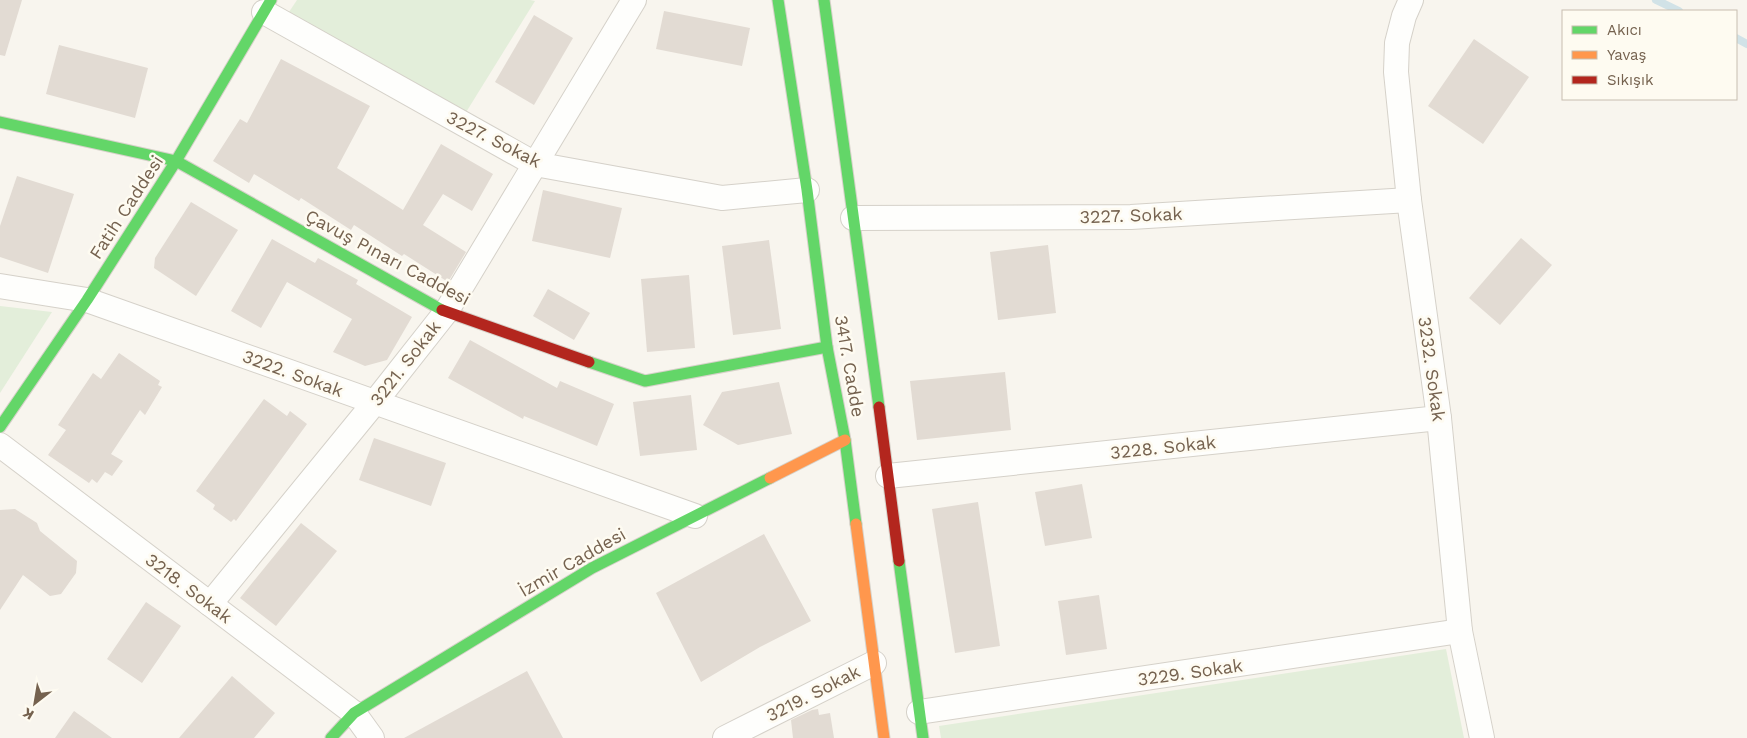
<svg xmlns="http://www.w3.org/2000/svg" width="1747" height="738" font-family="'Work Sans',sans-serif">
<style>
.green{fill:#e3eeda}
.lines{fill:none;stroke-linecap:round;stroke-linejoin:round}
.stream{stroke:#d1e2e7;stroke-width:8}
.building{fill:#e2dbd3}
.street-casing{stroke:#d5d1c9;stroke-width:26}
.fast-casing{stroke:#d6d1c9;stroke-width:13}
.slow-casing{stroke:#d6d1c9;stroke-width:13}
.jam-casing{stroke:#d6d1c9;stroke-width:13}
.street{stroke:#fefefc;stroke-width:24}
.fast{stroke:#63d668;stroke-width:11}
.slow{stroke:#ff974d;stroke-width:11}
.jam{stroke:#b3261e;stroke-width:11}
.labels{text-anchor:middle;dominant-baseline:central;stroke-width:5;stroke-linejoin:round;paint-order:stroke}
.street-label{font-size:18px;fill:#75624f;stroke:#fefbf1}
</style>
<rect width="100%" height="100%" fill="#f8f5ee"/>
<g class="green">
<path d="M297,0h233l5,1 -75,121 -171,-110z"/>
<path d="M0,306l52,6 -52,81z"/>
<path d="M1446,649l18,89h-523l-2,-12z"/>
</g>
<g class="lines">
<g class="stream">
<path d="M1656,0l23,11"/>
<path d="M1736,38l11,6"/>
</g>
</g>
<g class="building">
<path d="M0,0h22l-17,56 -5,-1z"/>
<path d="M664,11l86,17 -8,38 -86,-17z"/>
<path d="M534,15l39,23 -39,67 -39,-23z"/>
<path d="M1474,39l55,38 -46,67 -55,-38z"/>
<path d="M59,45l89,23 -13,50 -89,-24z"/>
<path d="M281,59l89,47 -33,62 66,42 38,-66 52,30 -21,37 -29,-17 -20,31 43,27 -18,30 -44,-28 -2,2 -48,-31 -3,5 -50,-32 -2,3 -45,-27 -5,9 -36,-22 27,-42 7,4z"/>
<path d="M17,176l57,18 -26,79 -48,-16v-31z"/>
<path d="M543,190l79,18 -12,50 -78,-17z"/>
<path d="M191,202l47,28 -42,66 -42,-28 1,-10z"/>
<path d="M1521,238l31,27 -52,60 -31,-27z"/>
<path d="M272,239l43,24 3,-5 40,22 -2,4 56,33 -25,43 -22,6 -32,-14 19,-33 -65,-37 -26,46 -30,-17z"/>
<path d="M769,240l12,89 -48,6 -11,-89z"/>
<path d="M1048,245l8,68 -58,7 -8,-68z"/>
<path d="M689,275l6,73 -48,4 -6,-73z"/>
<path d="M548,289l42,24 -16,27 -41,-24z"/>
<path d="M470,340l87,48 3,-7 54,23 -17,42 -73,-30 -1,3 -75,-41z"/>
<path d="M119,353l41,28 -2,4 4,2 -17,28 -5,-5 -29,44 12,7 -11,15 -7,-4 -8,11 -5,-4 -3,4 -41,-28 18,-25 -8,-5 35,-52 8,6z"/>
<path d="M1005,372l6,58 -94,10 -7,-59z"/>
<path d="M779,382l13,52 -54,11 -35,-20 19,-33z"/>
<path d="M691,395l6,55 -57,6 -7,-54z"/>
<path d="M264,399l23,17 3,-5 17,13 -71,97 -2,-2 -3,3 -18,-13 2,-4 -19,-14z"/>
<path d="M374,438l72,25 -15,43 -72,-26z"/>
<path d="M1082,484l10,54 -47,8 -10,-54z"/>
<path d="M978,502l22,144 -45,7 -23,-144z"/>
<path d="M15,509l22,14 3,8 37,30 -1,12 -15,21 -11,2 -27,-21 -23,35v-100z"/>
<path d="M301,523l36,28 -61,75 -36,-28z"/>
<path d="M764,534l47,87 -51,26 -59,35 -45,-89z"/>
<path d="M1099,595l8,54 -41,6 -8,-54z"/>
<path d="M146,602l35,24 -39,57 -35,-24z"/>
<path d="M527,671l36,67h-159z"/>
<path d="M232,676l43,37 -21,25h-75z"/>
<path d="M818,709l1,6 11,-2 4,25h-41l-2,-18 21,-10z"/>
<path d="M74,711l38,27h-57z"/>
</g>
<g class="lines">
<g class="street-casing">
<g id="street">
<path d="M1411,0l-7,16 -7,27 -1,29 13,128 30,218 21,213 22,107"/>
<path d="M264,12l271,152 187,34 85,-8"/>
<path d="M853,218l278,-1 278,-17"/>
<path d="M0,286l87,14 608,216"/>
<path d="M0,445l354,268 18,25"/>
<path d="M888,476l551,-58"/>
<path d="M210,604l165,-202 71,-90 188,-312"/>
<path d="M919,712l541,-81"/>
<path d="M725,738l149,-75"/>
</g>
</g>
<g class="fast-casing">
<g id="fast">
<path d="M778,0l29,190 20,157 18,93 11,84"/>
<path d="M824,0l55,407"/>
<path d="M0,122l176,39 266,149"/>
<path d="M589,362l56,19 182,-34"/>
<path d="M0,427l87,-127 89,-139 95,-161"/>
<path d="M899,561l24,177"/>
<path d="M331,738l23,-25 238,-145 178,-90"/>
</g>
</g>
<g class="slow-casing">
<g id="slow">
<path d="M770,478l75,-38"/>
<path d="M856,524l28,214"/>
</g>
</g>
<g class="jam-casing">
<g id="jam">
<path d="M442,310l147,52"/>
<path d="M879,407l20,154"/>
</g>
</g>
<use href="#street" class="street"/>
<use href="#fast" class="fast"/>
<use href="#slow" class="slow"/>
<use href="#jam" class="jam"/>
</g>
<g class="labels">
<g class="street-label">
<text transform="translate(494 139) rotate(27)">3227. Sokak</text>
<text transform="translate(126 207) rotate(-57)">Fatih Caddesi</text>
<text transform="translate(1131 215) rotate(-2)">3227. Sokak</text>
<text transform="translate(388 257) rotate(28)">Çavuş Pınarı Caddesi</text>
<text transform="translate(405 363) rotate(-52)">3221. Sokak</text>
<text transform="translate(850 366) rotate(80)">3417. Cadde</text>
<text transform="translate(1432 369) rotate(82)">3232. Sokak</text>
<text transform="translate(293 373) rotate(20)">3222. Sokak</text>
<text transform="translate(1163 447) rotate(-6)">3228. Sokak</text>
<text transform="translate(572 562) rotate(-30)">İzmir Caddesi</text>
<text transform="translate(189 588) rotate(37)">3218. Sokak</text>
<text transform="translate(1190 672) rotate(-8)">3229. Sokak</text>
<text transform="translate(813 693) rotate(-27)">3219. Sokak</text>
</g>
</g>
<rect x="1562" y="10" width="175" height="90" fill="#fefbf1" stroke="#c7beb0"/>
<rect x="1572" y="26" width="25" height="8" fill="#63d668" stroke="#c7beb0"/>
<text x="1607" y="35" font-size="15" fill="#75624f">Akıcı</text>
<rect x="1572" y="51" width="25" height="8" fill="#ff974d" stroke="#c7beb0"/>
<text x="1607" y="60" font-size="15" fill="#75624f">Yavaş</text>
<rect x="1572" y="76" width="25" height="8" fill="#b3261e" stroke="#c7beb0"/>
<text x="1607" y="85" font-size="15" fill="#75624f">Sıkışık</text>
<g transform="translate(35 703) rotate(211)" stroke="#fefbf1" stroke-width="4" paint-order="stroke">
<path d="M0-4L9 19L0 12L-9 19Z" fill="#75624f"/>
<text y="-8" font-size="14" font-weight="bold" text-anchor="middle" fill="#75624f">K</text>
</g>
</svg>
